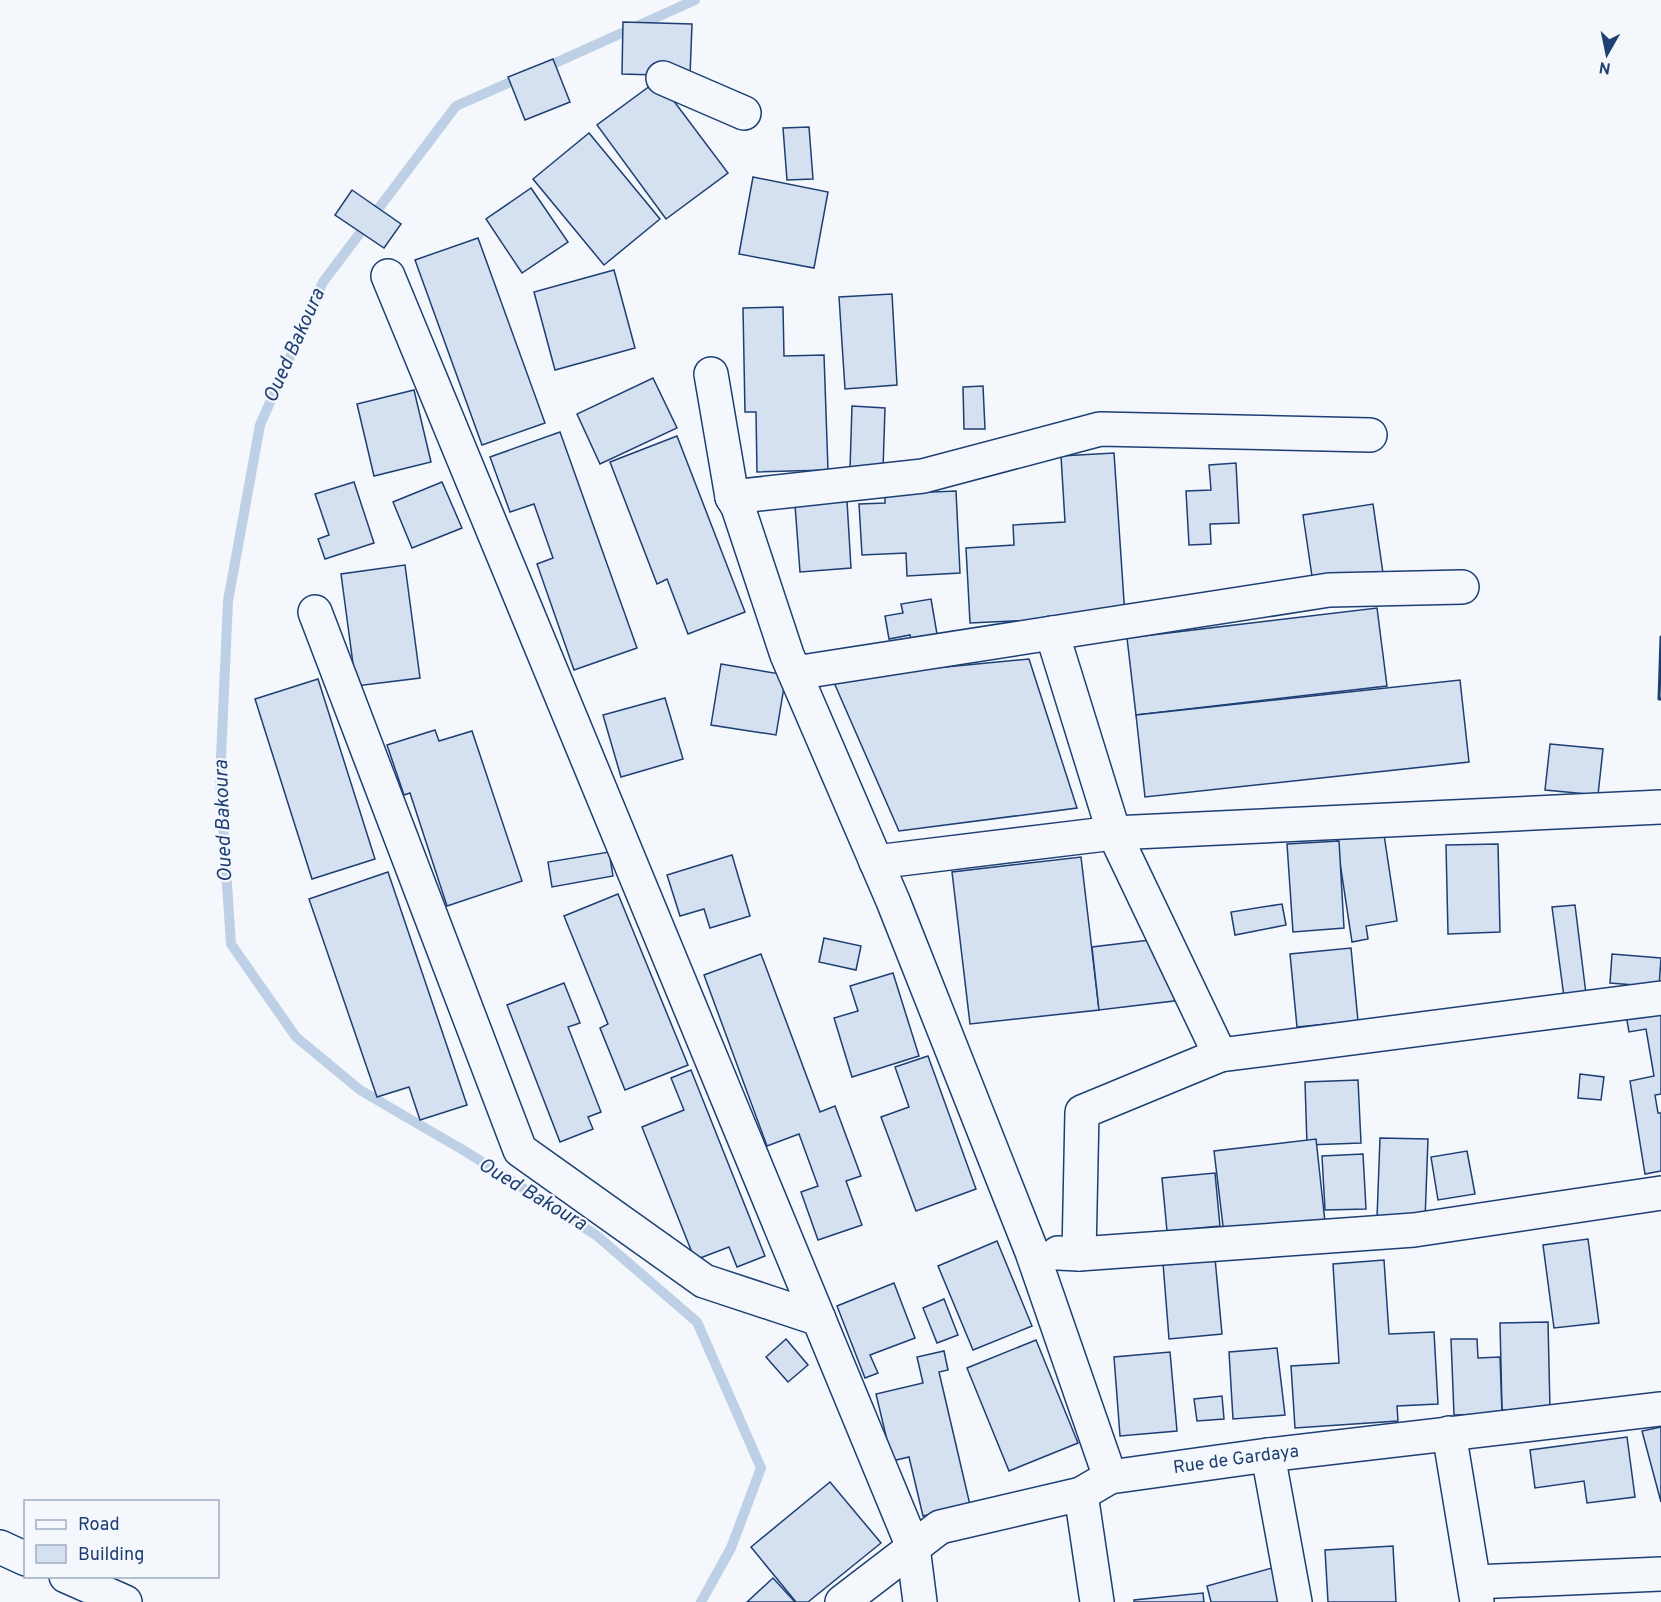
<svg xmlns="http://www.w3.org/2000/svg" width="1661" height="1602" font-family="Overpass,sans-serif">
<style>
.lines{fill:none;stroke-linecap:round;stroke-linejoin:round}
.stream{stroke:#bed0e5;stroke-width:10}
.building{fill:#d5e0f0;stroke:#1d3f73;stroke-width:1.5}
.minor-casing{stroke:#1d3f73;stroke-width:36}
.minor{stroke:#f4f7fb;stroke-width:33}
.wall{stroke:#1d3f73;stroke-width:3}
.labels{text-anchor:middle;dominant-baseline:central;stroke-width:4.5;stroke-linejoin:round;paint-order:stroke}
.street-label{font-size:18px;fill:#1d3f73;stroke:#f4f7fb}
.water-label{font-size:20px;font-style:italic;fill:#1d3f73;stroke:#f4f7fb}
</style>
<rect width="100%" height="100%" fill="#f4f7fb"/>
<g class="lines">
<g class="stream">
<path d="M542,69l153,-69"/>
<path d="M522,77l-66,29 -133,176 -63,143 -32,176 -8,179 11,164 65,93 64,53 108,63 128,82 101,87 64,146 -30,80 -30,54"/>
</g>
</g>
<g class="building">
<path d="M623,22l69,2 -2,52 -68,-2z"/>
<path d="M553,59l17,43 -45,18 -17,-43z"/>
<path d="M658,80l70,93 -62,46 -69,-94z"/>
<path d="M809,127l4,52 -26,1 -4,-52z"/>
<path d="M589,133l71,86 -56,46 -71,-86z"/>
<path d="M753,177l75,15 -14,76 -75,-14z"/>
<path d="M531,188l37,54 -46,31 -36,-54z"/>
<path d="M352,190l49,34 -17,24 -49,-33z"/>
<path d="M478,238l67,185 -63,22 -67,-185z"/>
<path d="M614,270l21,78 -80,22 -21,-78z"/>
<path d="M892,294l5,91 -52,4 -6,-92z"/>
<path d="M783,307l1,49 40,-1 4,115 -71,2 -1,-60h-11l-2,-104z"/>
<path d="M653,378l24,50 -77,36 -23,-50z"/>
<path d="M983,386l2,43h-21l-1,-42z"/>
<path d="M414,390l17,72 -57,14 -17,-72z"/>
<path d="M852,406l33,2 -2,62 -33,-1z"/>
<path d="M560,432l77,216 -63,22 -37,-106 16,-6 -19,-54 -24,8 -20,-55z"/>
<path d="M677,436l68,176 -57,22 -21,-55 -10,5 -47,-122z"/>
<path d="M1114,453l11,163 -155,7 -4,-75 48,-3 -1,-20 52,-3 -4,-66z"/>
<path d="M1236,463l3,60 -29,1 1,20 -22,1 -3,-54 25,-1 -2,-25z"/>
<path d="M354,482l20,61 -49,16 -7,-20 11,-4 -14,-41z"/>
<path d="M442,482l20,46 -50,20 -19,-46z"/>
<path d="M956,491l4,82 -53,3 -1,-23 -44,2 -3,-51 26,-1v-9z"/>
<path d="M847,501l4,67 -51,4 -5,-67z"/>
<path d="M1373,504l10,69 -70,10 -10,-68z"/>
<path d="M405,565l15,113 -64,8 -15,-112z"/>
<path d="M931,599l6,35 -26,6 -1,-5 -21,4 -4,-23 18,-3 -2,-9z"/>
<path d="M1377,608l10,78 -251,29 -9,-77z"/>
<path d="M1029,659l48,149 -178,23 -67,-153z"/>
<path d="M721,664l65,11 -10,60 -65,-10z"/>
<path d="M318,679l57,180 -63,20 -57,-180z"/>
<path d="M1460,680l9,82 -324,35 -9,-82z"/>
<path d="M665,698l18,61 -62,18 -18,-62z"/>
<path d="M435,730l4,11 33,-10 50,150 -75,25 -37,-113 -6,2 -17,-50z"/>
<path d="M1550,744l53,5 -5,46 -53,-5z"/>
<path d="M1383,828l14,93 -31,5 2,13 -16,3 -16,-106z"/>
<path d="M1339,841l5,87 -51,4 -6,-88z"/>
<path d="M1498,844l2,88 -52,2 -2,-89z"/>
<path d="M609,852l4,24 -61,11 -4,-25z"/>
<path d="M732,855l18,61 -40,12 -6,-19 -24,7 -13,-41z"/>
<path d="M1081,857l18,153 -129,14 -18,-152z"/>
<path d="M388,872l79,233 -47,15 -11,-33 -32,10 -68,-198z"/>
<path d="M618,894l70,171 -63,25 -25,-62 8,-4 -44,-108z"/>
<path d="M1282,904l4,21 -51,10 -4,-23z"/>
<path d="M1575,905l11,89 -22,3 -12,-90z"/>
<path d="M1175,937l7,63 -83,10 -7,-63z"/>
<path d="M824,938l37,8 -5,24 -37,-8z"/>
<path d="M1351,948l7,73 -61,6 -7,-73z"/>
<path d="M761,954l59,158 15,-6 26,70 -15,5 16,44 -44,15 -17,-48 17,-6 -19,-52 -32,12 -63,-171z"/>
<path d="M1612,954l49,4 -2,29 -49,-4z"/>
<path d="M893,973l26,83 -67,21 -18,-59 24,-7 -8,-25z"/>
<path d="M564,983l16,40 -12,4 33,85 -13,5 5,12 -33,13 -53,-137z"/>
<path d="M1661,1010v84l-6,1 3,18h3v58l-16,3 -15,-93 24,-5 -8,-47 -17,3 -3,-17z"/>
<path d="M928,1056l48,133 -60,22 -35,-94 28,-10 -14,-40z"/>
<path d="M691,1070l74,186 -28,11 -8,-20 -34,13 -53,-133 42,-17 -13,-32z"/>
<path d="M1580,1074l24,3 -3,23 -23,-2z"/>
<path d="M1358,1080l3,63 -54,2 -2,-63z"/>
<path d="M1380,1138l48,1 -3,81 -48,-2z"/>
<path d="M1316,1139l9,83 -101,12 -10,-83z"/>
<path d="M1467,1151l8,43 -37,6 -7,-43z"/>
<path d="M1363,1154l3,55 -41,1 -3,-54z"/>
<path d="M1215,1173l5,53 -53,5 -5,-53z"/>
<path d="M1588,1239l11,84 -45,5 -11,-83z"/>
<path d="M997,1241l35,85 -59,24 -35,-84z"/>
<path d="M1215,1258l7,76 -53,5 -6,-76z"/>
<path d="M1384,1260l5,74 45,-2 4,72 -41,2 1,15 -103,7 -4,-62 48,-3 -6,-99z"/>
<path d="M894,1283l21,55 -45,17 8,18 -13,5 -28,-72z"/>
<path d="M944,1299l14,36 -21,8 -14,-35z"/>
<path d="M1548,1322l2,87 -48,1 -2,-87z"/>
<path d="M786,1339l22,26 -20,17 -22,-25z"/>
<path d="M1451,1339h26l1,19 22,-1 2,57 -48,1z"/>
<path d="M1036,1340l42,103 -69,28 -42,-103z"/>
<path d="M1277,1348l8,67 -52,4 -4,-67z"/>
<path d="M944,1351l4,19 -9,2 31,133 -47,11 -14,-59 -17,4 -16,-67 47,-11 -6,-26z"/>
<path d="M1170,1352l7,79 -57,5 -6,-79z"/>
<path d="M1222,1396l2,23 -27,2 -3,-22z"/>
<path d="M1661,1427v75l-19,-71z"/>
<path d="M1627,1437l8,60 -48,6 -3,-22 -49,7 -5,-38z"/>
<path d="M830,1482l51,61 -73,59h-12l-45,-55z"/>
<path d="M1393,1546l3,56h-68l-3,-52z"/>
<path d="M1272,1568l10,34h-71l-4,-16z"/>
<path d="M773,1578l22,24h-48z"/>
<path d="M1203,1593l1,9h-70v-2z"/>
</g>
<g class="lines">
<g class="minor-casing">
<g id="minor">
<path d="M663,78l81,35"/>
<path d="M388,276l525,1271 7,55"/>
<path d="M711,374l21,123 6,10 49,148 106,246 139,351 78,225"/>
<path d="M732,497l191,-21 177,-47 270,6"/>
<path d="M315,612l205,538 184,131 115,38"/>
<path d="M1052,633l62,200 106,222 -138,57 -3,142"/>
<path d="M795,673l534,-83 133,-3"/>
<path d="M876,862l238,-29 547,-26"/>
<path d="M1220,1055l441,-57"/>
<path d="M1058,1253l21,1 335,-24 247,-37"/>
<path d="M1449,1433l28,169"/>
<path d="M1268,1455l27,147"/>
<path d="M1081,1494l16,108"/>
<path d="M0,1547l26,12"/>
<path d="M66,1576l59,26"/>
<path d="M1475,1582l186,-8"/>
<path id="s1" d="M842,1602l98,-75 141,-33 29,-17 158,-22 393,-46"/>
</g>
</g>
<use href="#minor" class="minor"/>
<path class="wall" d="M1661,637l-2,62h2"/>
</g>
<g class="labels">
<g class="street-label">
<text stroke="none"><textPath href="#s1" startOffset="429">Rue de Gardaya</textPath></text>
</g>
<g class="water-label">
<text transform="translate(295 346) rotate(-66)">Oued Bakoura</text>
<text transform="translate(224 821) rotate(-92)">Oued Bakoura</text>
<text transform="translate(532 1195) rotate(31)">Oued Bakoura</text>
</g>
</g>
<rect x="24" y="1500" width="195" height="78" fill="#f4f7fb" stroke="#9eadc5" stroke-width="1.5"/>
<rect x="36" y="1520" width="30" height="9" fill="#f4f7fb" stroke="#9eadc5" stroke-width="1.5"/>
<text x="78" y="1530" font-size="18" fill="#1d3f73">Road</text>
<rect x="36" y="1545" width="30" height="18" fill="#d5e0f0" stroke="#9eadc5" stroke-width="1.5"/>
<text x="78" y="1560" font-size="18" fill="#1d3f73">Building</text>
<g transform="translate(1607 54) rotate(189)" stroke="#f4f7fb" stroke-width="4.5" paint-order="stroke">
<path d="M0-4.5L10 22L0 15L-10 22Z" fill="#1d3f73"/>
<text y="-9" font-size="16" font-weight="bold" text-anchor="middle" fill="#1d3f73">N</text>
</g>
</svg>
